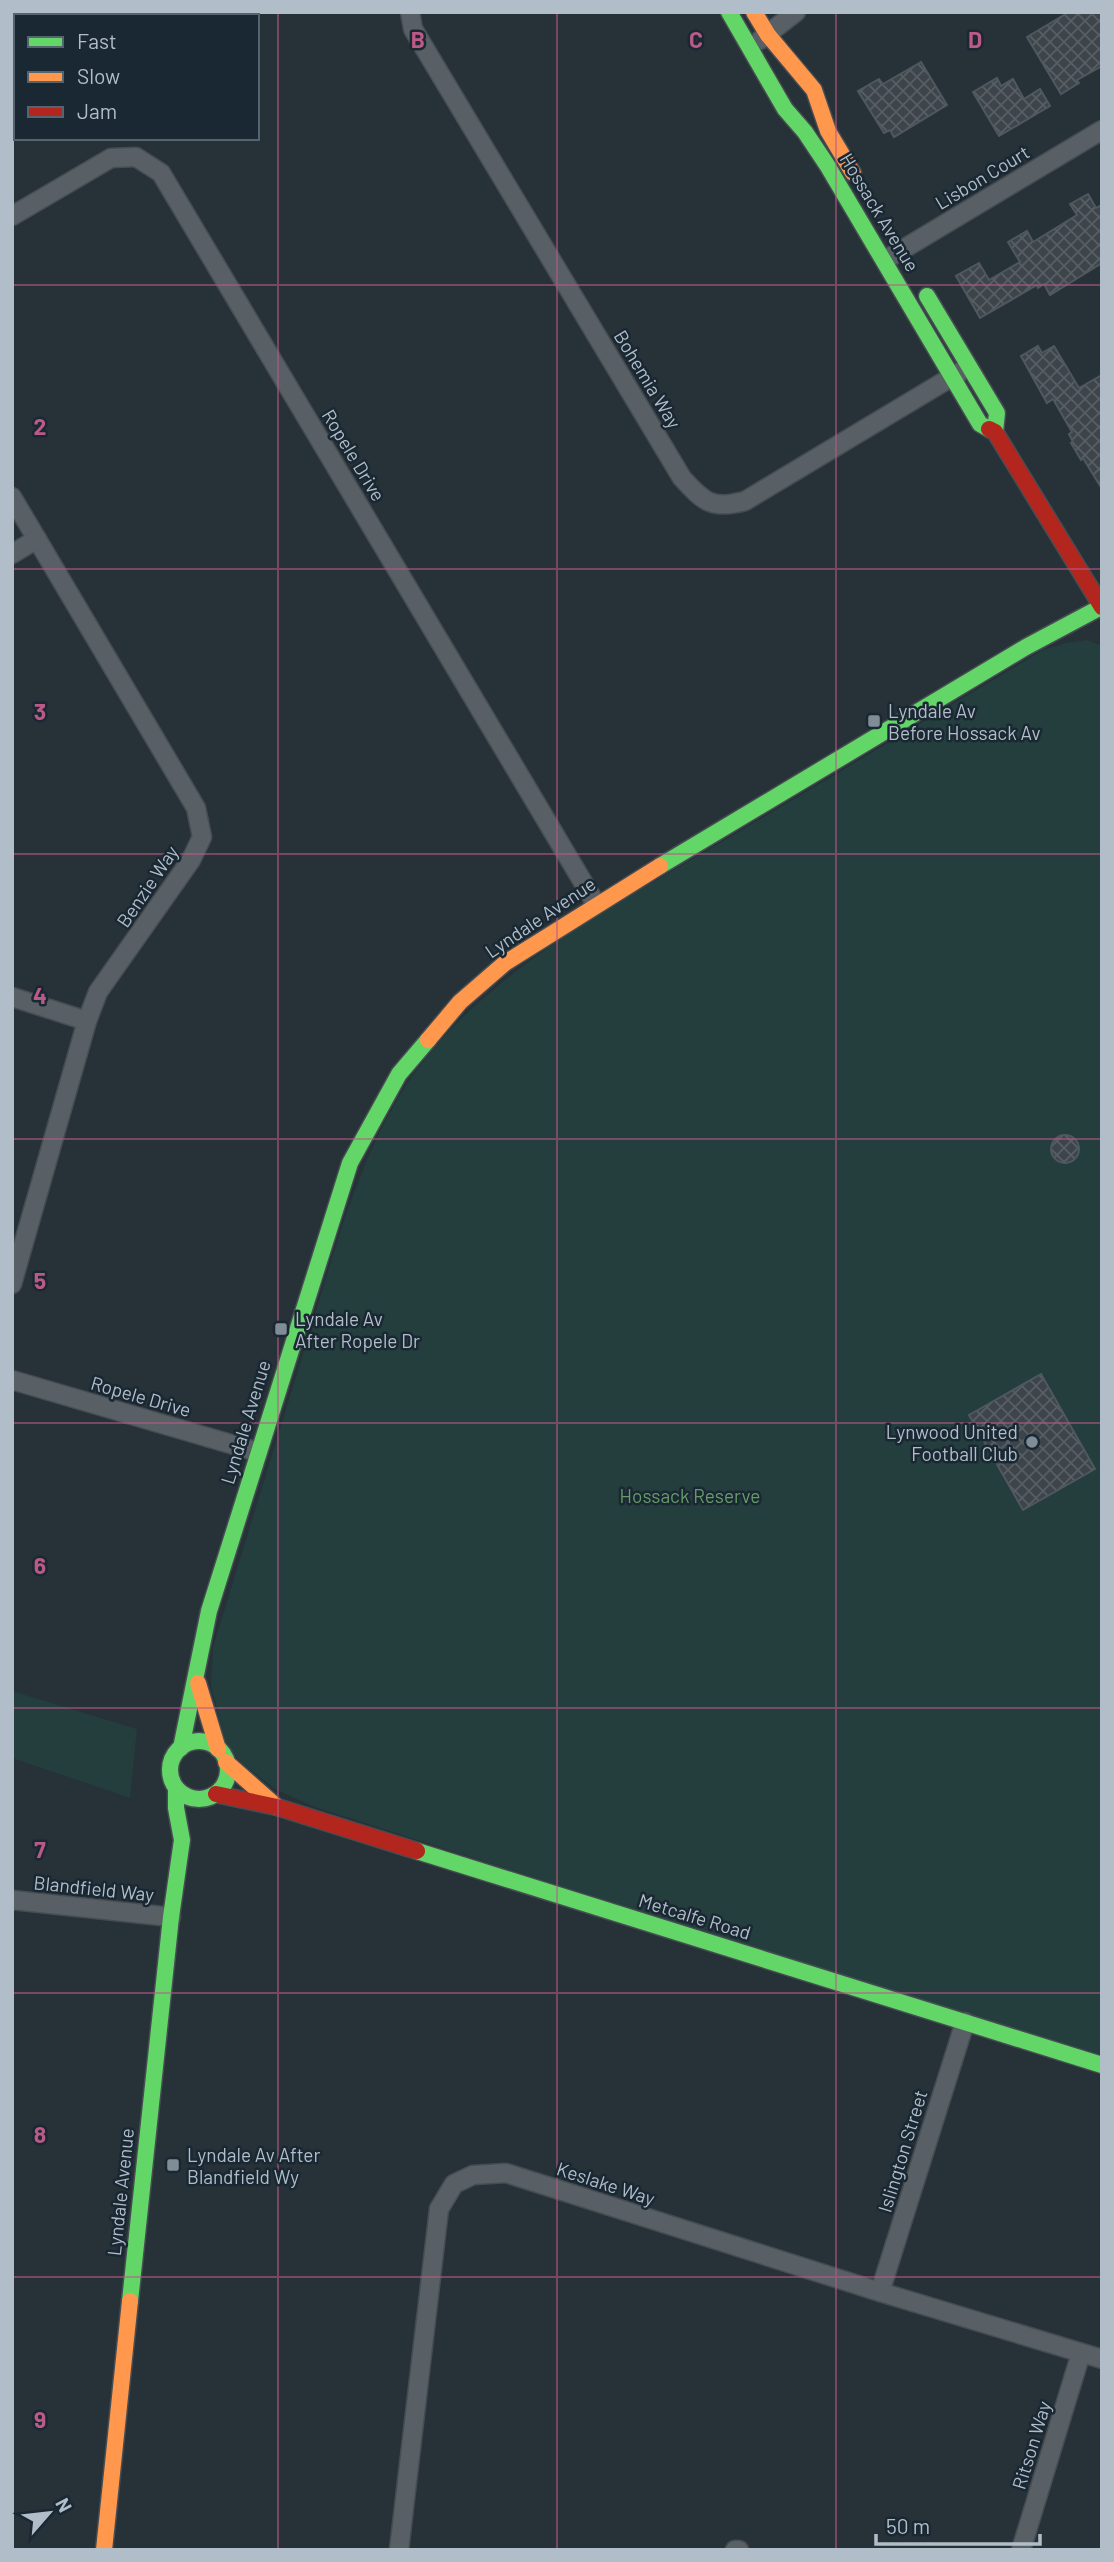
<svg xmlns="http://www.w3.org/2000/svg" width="1114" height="2562" font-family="Barlow,sans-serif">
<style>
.green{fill:#243d3d}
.building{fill:url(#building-cross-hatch);stroke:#4f585f;stroke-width:2}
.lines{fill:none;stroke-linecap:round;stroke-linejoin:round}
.street-casing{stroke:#464d52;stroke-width:21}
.fast-casing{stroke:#464d52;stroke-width:19}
.slow-casing{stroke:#464d52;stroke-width:19}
.jam-casing{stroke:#464d52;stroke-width:19}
.street{stroke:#585f65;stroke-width:18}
.fast{stroke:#63d668;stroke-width:16}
.slow{stroke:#ff974d;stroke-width:16}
.jam{stroke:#b3261e;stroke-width:16}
.grid{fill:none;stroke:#bb5a87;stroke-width:2;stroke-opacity:0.55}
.poi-dot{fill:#818d96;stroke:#1a2833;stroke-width:2.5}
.labels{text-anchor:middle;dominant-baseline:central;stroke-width:5;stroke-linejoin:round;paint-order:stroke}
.street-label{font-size:19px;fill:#b1bec9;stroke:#1a2833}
.poi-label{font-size:19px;fill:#b1bec9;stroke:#1a2833;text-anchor:start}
.park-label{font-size:19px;fill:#669c69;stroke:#1a2833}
.grid-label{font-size:23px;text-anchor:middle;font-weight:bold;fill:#bb5a87;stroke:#1a2833;stroke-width:5;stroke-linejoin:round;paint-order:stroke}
</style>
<defs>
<pattern id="building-cross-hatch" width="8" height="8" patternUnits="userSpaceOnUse" patternTransform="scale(1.75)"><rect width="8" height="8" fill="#3d454b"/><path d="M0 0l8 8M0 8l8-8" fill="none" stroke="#575e64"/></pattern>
</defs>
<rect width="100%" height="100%" fill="#273138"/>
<g class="green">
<path d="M1087,640l15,6v1414l-790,-254 -37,-17 -34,-26 -15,-19 -15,-58 2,-39c31,-101 62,-202 93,-303 25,-81 46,-165 88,-239 72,-127 220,-198 341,-271 103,-61 205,-122 308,-184l23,-7z"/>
<path d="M12,1691l125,38 -7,69 -118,-40z"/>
</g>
<g class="building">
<path d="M1069,12h33v54l-25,14 2,3 -18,11 -34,-57z"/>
<path d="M921,62l26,43 -53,32 -4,-7 -6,3 -26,-42 21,-12 4,5z"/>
<path d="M997,78l4,8 12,-7 11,20 16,-10 10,17 -51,30 -26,-44z"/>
<path d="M1088,194l8,14 6,-3v58l-52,32 -6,-11 -6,4 -1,-3 -57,33 -24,-42 23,-13 10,17 31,-18 -12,-20 19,-11 6,11 44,-27 -7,-11z"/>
<path d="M1038,346l4,7 12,-7 25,42 23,-13v114l-19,-31 -2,2 -10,-17 2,-1 -4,-8 3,-2 -19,-33 -6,4 -26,-47z"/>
<circle cx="1065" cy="1149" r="14"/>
<path d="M1041,1374l54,95 -72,41 -54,-95z"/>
</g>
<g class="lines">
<g class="street-casing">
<g id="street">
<path d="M410,12l3,17 269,449c22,24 30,32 63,23l215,-129"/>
<path d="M760,40l36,-28"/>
<path d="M12,216l99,-58 25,-1 25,16 435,731"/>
<path d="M885,260l217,-130"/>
<path d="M12,497l184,311 6,29 -11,23 -93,132 -11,29 -75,263"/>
<path d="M12,554l25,-15"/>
<path d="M12,997l75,24"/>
<path d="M12,1380l246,72"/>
<path d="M12,1900l159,17"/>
<path d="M880,2292l85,-270"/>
<path d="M399,2550l40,-341 15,-25 19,-9 33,-2 374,119 222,67"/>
<path d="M735,2550h4"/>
<path d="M1021,2550l60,-197"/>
</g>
</g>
<g class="fast-casing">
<g id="fast">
<path d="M729,12l56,97 20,23 22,33 153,259 9,5"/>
<path d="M927,296l70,117 -2,19"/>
<path d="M660,866l366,-219 75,-40"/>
<circle cx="199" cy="1770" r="29"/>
<path d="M181,1748l28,-137 141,-448 49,-89 29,-34"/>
<path d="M417,1851l685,214"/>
<path d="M130,2301l41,-384 11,-77 -6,-32v-20"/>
</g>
</g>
<g class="slow-casing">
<g id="slow">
<path d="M754,12l14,23 46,55 14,41 25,42"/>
<path d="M428,1040l32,-38 45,-39 155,-97"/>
<path d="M198,1683l20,66"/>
<path d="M226,1762l51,45"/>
<path d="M104,2550l26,-249"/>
</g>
</g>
<g class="jam-casing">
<g id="jam">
<path d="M989,429l6,3 107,175"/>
<path d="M216,1794l61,13 140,44"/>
</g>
</g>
<use href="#street" class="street"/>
<use href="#fast" class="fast"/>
<use href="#slow" class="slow"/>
<use href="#jam" class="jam"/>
</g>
<path class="grid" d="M278,12v2538M557,12v2538M836,12v2538M12,285h1090M12,569h1090M12,854h1090M12,1139h1090M12,1423h1090M12,1708h1090M12,1993h1090M12,2277h1090"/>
<g class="poi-dot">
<rect x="867" y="714" width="14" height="14" rx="3.5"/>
<rect x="274" y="1322" width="14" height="14" rx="3.5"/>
<circle cx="1032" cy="1442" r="7"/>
<rect x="166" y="2158" width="14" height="14" rx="3.5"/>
</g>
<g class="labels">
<g class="street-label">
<text transform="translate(982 177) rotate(-31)">Lisbon Court</text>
<text transform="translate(880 212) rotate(59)">Hossack Avenue</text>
<text transform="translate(648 379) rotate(59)">Bohemia Way</text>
<text transform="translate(354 455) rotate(59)">Ropele Drive</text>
<text transform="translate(147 886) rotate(-56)">Benzie Way</text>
<text transform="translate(540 917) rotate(-34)">Lyndale Avenue</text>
<text transform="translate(141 1396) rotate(16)">Ropele Drive</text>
<text transform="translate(245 1422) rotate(-73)">Lyndale Avenue</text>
<text transform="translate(94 1888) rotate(6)">Blandfield Way</text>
<text transform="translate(695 1916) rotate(17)">Metcalfe Road</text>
<text transform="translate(902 2151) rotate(-73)">Islington Street</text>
<text transform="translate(606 2183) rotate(18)">Keslake Way</text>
<text transform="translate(120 2192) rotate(-84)">Lyndale Avenue</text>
<text transform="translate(1031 2445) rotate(-73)">Ritson Way</text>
</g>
<g class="poi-label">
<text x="888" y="710">Lyndale Av<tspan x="888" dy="22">Before Hossack Av</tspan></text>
<text x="295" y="1318">Lyndale Av<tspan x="295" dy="22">After Ropele Dr</tspan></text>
<text x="1018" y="1431" text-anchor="end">Lynwood United<tspan x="1018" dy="22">Football Club</tspan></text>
<text x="187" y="2154">Lyndale Av After<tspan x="187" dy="22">Blandfield Wy</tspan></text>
</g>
<g class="park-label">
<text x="690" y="1495">Hossack Reserve</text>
</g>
</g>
<g class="grid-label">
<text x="418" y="48">B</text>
<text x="696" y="48">C</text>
<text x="975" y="48">D</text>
<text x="40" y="435">2</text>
<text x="40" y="720">3</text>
<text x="40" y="1004">4</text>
<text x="40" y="1289">5</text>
<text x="40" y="1574">6</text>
<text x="40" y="1858">7</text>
<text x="40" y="2143">8</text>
<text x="40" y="2428">9</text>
</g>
<rect width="1114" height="2562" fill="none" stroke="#b1bec9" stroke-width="28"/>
<rect x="14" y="14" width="245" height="126" fill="#1a2833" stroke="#56646f" stroke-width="2"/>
<rect x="28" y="37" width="35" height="10" fill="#63d668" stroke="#56646f" stroke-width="2"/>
<text x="77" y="49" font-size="21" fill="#b1bec9">Fast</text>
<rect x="28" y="72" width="35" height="10" fill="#ff974d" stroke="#56646f" stroke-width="2"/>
<text x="77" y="84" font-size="21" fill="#b1bec9">Slow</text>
<rect x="28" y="107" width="35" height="10" fill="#b3261e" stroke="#56646f" stroke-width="2"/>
<text x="77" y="119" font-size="21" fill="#b1bec9">Jam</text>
<g transform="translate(49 2513) rotate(62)" stroke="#1a2833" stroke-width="5" paint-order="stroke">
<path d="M0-5L12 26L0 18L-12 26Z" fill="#b1bec9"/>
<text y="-10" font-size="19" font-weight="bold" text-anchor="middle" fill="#b1bec9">N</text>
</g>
<path d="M876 2534v10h164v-10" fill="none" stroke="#b1bec9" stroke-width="3.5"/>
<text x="886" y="2534" font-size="21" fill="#b1bec9" stroke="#1a2833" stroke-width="5" paint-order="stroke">50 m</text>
</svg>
